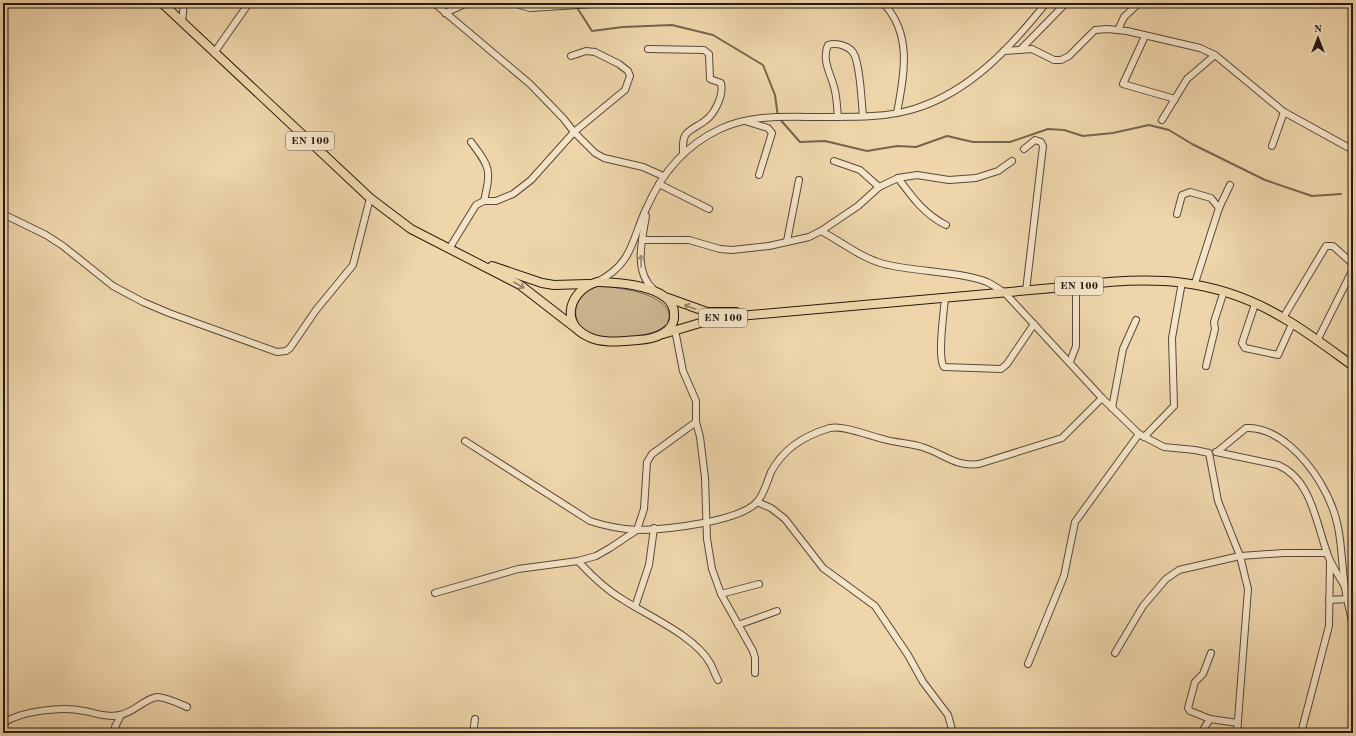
<svg xmlns="http://www.w3.org/2000/svg" width="1356" height="736" font-family="'Old Standard TT',serif">
<style>
.green{fill:#ccb590;stroke:#7a6752}
.lines{fill:none;stroke-linecap:round;stroke-linejoin:round}
.stream{stroke:#77634f;stroke-width:2}
.minor-casing{stroke:#5a4839;stroke-width:8}
.major-casing{stroke:#281913;stroke-width:10}
.minor{stroke:#f4e4c8;stroke-width:6}
.major{stroke:#eed5aa;stroke-width:8}
.oneway{stroke:#988977}
.oneway2{stroke:#958066}
.labels{text-anchor:middle;dominant-baseline:central;stroke-width:3;stroke-linejoin:round;paint-order:stroke}
.shield{fill:#f4e4c8;stroke:#655649;stroke-width:1}
.shield-label{font-size:11px;font-weight:bold;fill:#281913}
</style>
<rect width="100%" height="100%" fill="#eed5aa"/>
<filter id="stains"><feTurbulence type="fractalNoise" baseFrequency=".005" numOctaves="4"/><feColorMatrix values="0 0 0 0 .2 0 0 0 0 .09 0 0 0 0 .02 0 0 0 .5 -.17"/></filter>
<radialGradient id="worn" r=".72"><stop offset=".6" stop-color="#630" stop-opacity="0"/><stop offset="1" stop-color="#630" stop-opacity=".3"/></radialGradient>
<path class="green" d="M597,286c20,1 82,8 71,37 -13,16 -62,20 -80,10 -22,-14 -12,-40 9,-47z"/>
<g class="lines">
<path class="stream" d="M576,6l16,25 31,-4 49,-2 41,10 50,30 12,30 3,22 22,25 25,-1 42,10 30,-5 19,1 31,-11 26,6h37l38,-13 16,1 19,6 30,-3 36,-8 20,5 23,14 73,36 47,16 29,-2"/>
<g class="minor-casing">
<g id="minor">
<path d="M434,3l96,81 33,34 11,14 21,21 9,5 39,9 20,9"/>
<path d="M513,3l17,5 81,-5"/>
<path d="M883,3c30,31 21,72 14,110"/>
<path d="M445,13l22,-10"/>
<path d="M182,22l2,-19"/>
<path d="M1118,30l6,-13 15,-14"/>
<path d="M1145,36l-22,48 52,15"/>
<path d="M648,49l56,1 5,4 1,25 11,4c3,12 -6,30 -15,37 -6,5 -14,8 -19,13 -5,5 -4,14 -4,21"/>
<path d="M1021,49l45,-46"/>
<path d="M1004,51l28,-2 22,11h7l8,-4 26,-26 12,-1 20,2 73,17 15,7 69,57 69,38"/>
<path d="M214,53l35,-50"/>
<path d="M838,117c-1,-9 -1,-17 -3,-26 -3,-16 -14,-29 -7,-46 9,-3 23,1 27,11 6,18 6,41 8,60"/>
<path d="M1162,120l25,-41 28,-24"/>
<path d="M745,121l23,7 4,5 -13,42"/>
<path d="M471,142c20,26 20,28 13,59"/>
<path d="M1272,146l12,-34"/>
<path d="M1024,149l11,-9 6,2 2,4 -17,145"/>
<path d="M834,161l26,9 19,17"/>
<path d="M898,178c14,19 27,37 48,47"/>
<path d="M659,184l50,25"/>
<path d="M3,214l43,21 17,11 50,40 30,16 26,11 108,39 9,-1 4,-3 26,-38 37,-45 17,-67"/>
<path d="M1177,214l5,-19 8,-3 21,6 8,10"/>
<path d="M646,216c-4,25 -13,55 8,74"/>
<path d="M821,231c21,11 40,27 63,33 32,8 74,7 103,18 6,3 12,7 18,11l97,105 37,36 25,13 31,3 14,3 9,48 22,55 8,33 -11,144"/>
<path d="M642,240h47l31,9 12,1 37,-4 40,-9 12,-6 37,-25 21,-19 19,-9 19,-3 32,5 27,-2 22,-7 14,-10"/>
<path d="M787,241l12,-61"/>
<path d="M449,249l27,-44 8,-4h12l17,-7 18,-14 43,-48 51,-42 5,-14 -2,-5 -9,-7 -24,-12 -9,-1 -15,5"/>
<path d="M597,282c37,-19 34,-42 50,-75 15,-34 39,-62 73,-78 31,-15 67,-12 101,-12 30,0 64,1 93,-8 56,-17 97,-62 132,-106"/>
<path d="M1195,283l24,-75 11,-23"/>
<path d="M945,298c-1,13 -8,60 -1,69l57,2 6,-5 27,-40"/>
<path d="M1255,304l-13,39 3,5 33,7 14,-31"/>
<path d="M1283,318l43,-72h7l20,18"/>
<path d="M675,330l8,41 13,30v21l4,15 5,41 2,61 5,30 9,25 32,57 2,7v15"/>
<path d="M1317,341l36,-72"/>
<path d="M1070,362l6,-16v-60"/>
<path d="M1206,366l9,-37 -1,-7 10,-31"/>
<path d="M1112,408l11,-59 13,-29"/>
<path d="M1144,437l30,-31 -2,-68 10,-56"/>
<path d="M465,441l125,80c15,5 31,8 47,9 27,0 102,-8 120,-28 7,-8 10,-20 14,-30 12,-23 35,-37 59,-44 14,-3 39,8 53,11 13,4 27,4 39,8 23,7 32,20 57,17l83,-26 40,-40"/>
<path d="M1218,451l28,-23c16,-1 32,8 44,18 23,20 42,51 48,81 4,20 4,41 7,61 2,13 6,26 8,39"/>
<path d="M1216,452l62,13c35,15 38,61 51,93 4,10 10,18 15,27"/>
<path d="M757,502l14,6 14,11 38,49 52,38 33,49 15,27 25,33 5,18"/>
<path d="M578,561c13,14 27,28 44,38 26,17 73,37 88,64 3,5 5,12 8,17"/>
<path d="M435,593l83,-24 60,-8 18,-5 14,-8 27,-18 7,-21 3,-47 5,-8 44,-32"/>
<path d="M721,594l38,-10"/>
<path d="M1329,600l19,-1"/>
<path d="M635,607l14,-42 5,-37"/>
<path d="M738,625l39,-14"/>
<path d="M1115,653l28,-47 23,-27 13,-9 61,-14 44,-3h43"/>
<path d="M1211,653l-8,21 -8,8 -7,26 2,3 20,8 28,4"/>
<path d="M1028,664l36,-88 11,-54 64,-88"/>
<path d="M121,715l-6,12 2,4 8,2"/>
<path d="M3,723c19,-12 59,-17 81,-12 12,2 24,7 36,4 13,-2 27,-18 38,-18 10,1 20,6 29,10"/>
<path d="M473,733l2,-14"/>
<path d="M1201,733l9,-14"/>
<path d="M1301,733l28,-107 1,-64"/>
</g>
</g>
<g class="major-casing">
<g id="major">
<path d="M162,3l208,195 41,31 109,56 62,48"/>
<path d="M492,266l50,17 12,2 34,-1"/>
<path d="M597,282c21,1 51,2 68,15 5,4 9,10 9,16 2,20 -20,26 -36,27 -15,1 -35,4 -49,-3 -30,-13 -20,-47 8,-55z"/>
<path d="M668,298l39,14h29"/>
<path d="M663,334l54,-16 359,-32c76,-11 142,-8 209,33 24,14 46,31 68,47"/>
</g>
</g>
<use href="#minor" class="minor"/>
<use href="#major" class="major"/>
</g>
<defs><path id="oneway-shaft" d="M-6 0H5M1.5-3L5.5 0L1.5 3" fill="none" stroke-width="1.6" stroke-linecap="round" stroke-linejoin="round"/></defs>
<use class="oneway" href="#oneway-shaft" transform="translate(641 261) rotate(-91)"/>
<g class="oneway2">
<use href="#oneway-shaft" transform="translate(519 285) rotate(30)"/>
<use href="#oneway-shaft" transform="translate(690 307) rotate(-161)"/>
</g>
<g class="labels">
<g class="shield">
<rect x="286" y="132" width="48" height="18" rx="3"/>
<rect x="1055" y="277" width="48" height="18" rx="3"/>
<rect x="699" y="309" width="48" height="18" rx="3"/>
</g>
<g class="shield-label">
<text x="310" y="141">EN 100</text>
<text x="1079" y="286">EN 100</text>
<text x="723" y="318">EN 100</text>
</g>
</g>
<rect width="1356" height="736" fill="none" stroke="#eed5aa" stroke-width="16"/>
<rect x="4" y="4" width="1348" height="728" fill="none" stroke="#281913" stroke-width="2"/>
<rect x="8" y="8" width="1340" height="720" fill="none" stroke="#281913"/>
<g transform="translate(1318 38)" stroke="#f4e4c8" stroke-width="3" paint-order="stroke">
<path d="M0-3L7 15L0 10L-7 15Z" fill="#281913"/>
<text y="-6" font-size="11" font-weight="bold" text-anchor="middle" fill="#281913">N</text>
</g>
<rect width="100%" height="100%" filter="url(#stains)"/>
<rect width="100%" height="100%" fill="url(#worn)"/>
</svg>
